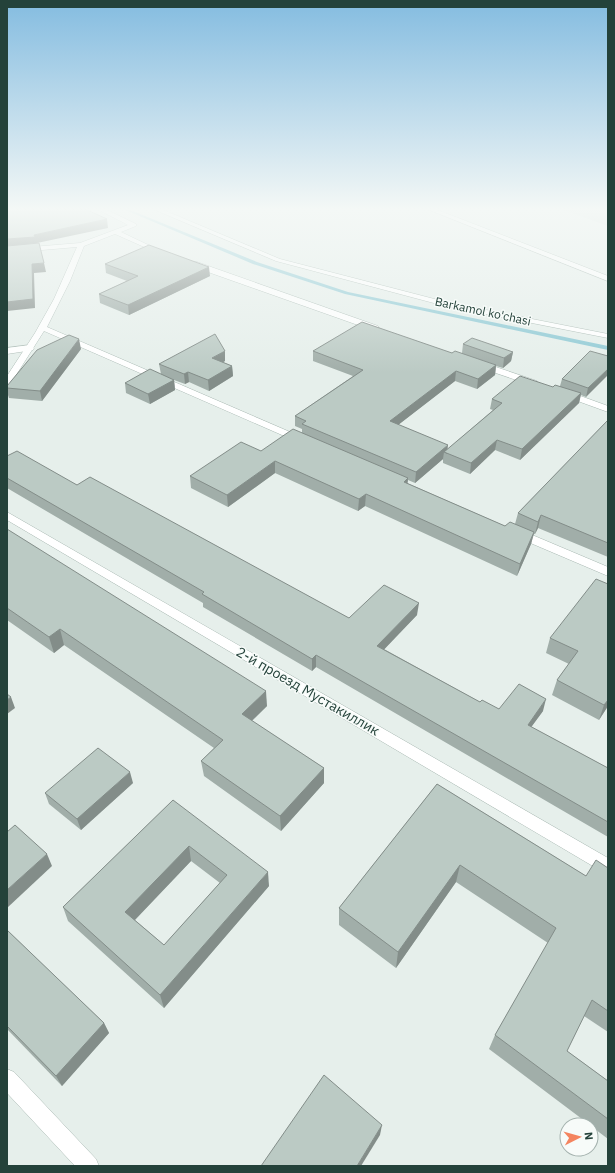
<svg xmlns="http://www.w3.org/2000/svg" width="615" height="1173" font-family="'IBM Plex Sans',sans-serif">
<style>
.built{fill:#d4dfda}
.lines{fill:none;stroke-linecap:round;stroke-linejoin:round}
.stream{fill:#8ec9d4;fill-rule:evenodd}
.service-casing{stroke:#a8b8b2;stroke-width:1}
.minor-casing{stroke:#a8b8b2;stroke-width:1}
.service{fill:#fff;fill-rule:evenodd}
.minor{fill:#fff;fill-rule:evenodd}
.wall{fill:#a1aea9;fill-rule:evenodd}
.shaded-wall{fill:#838d89}
.building{fill:#bbcac4;stroke:#838d89;fill-rule:evenodd}
.labels{text-anchor:middle;dominant-baseline:central;stroke-width:3;stroke-linejoin:round;paint-order:stroke}
.far-street-label{font-size:12px;fill:#24423a;stroke:#f7fbf9}
.street-label{font-size:14px;fill:#24423a;stroke:#f7fbf9}
</style>
<rect width="100%" height="100%" fill="#e6efeb"/>
<path class="built" d="M561,209h47v17z"/>
<g class="lines">
<path class="stream" d="M123,209h5l129,53 91,30 260,54v4l-263,-56 -92,-30z"/>
<g class="service-casing">
<path id="service" d="M30,345l4,3 -1,2 -26,4v-6z"/>
</g>
<g class="minor-casing">
<g id="minor">
<path d="M97,209h8l31,15v2l-15,6 44,21 -5,1 -45,-20 -31,12 -14,35 -23,46 257,111 2,2 -2,2h-6l-254,-111 -33,52 -4,3v-10l28,-43 19,-34 23,-52 -70,6v-4l73,-6 48,-18z"/>
<path d="M153,209h8l119,50 166,43 162,32v4l-163,-32 -169,-45z"/>
<path d="M427,209h8l173,67v5z"/>
<path d="M191,262h6l181,64 1,2 -1,2h-6l-181,-64z"/>
<path d="M481,362l56,19 1,2 -1,2h-6l-53,-18 -1,-2 1,-2z"/>
<path d="M564,390l44,16v6l-47,-17 -2,-2z"/>
<path d="M7,512l601,346v17l-601,-355z"/>
<path d="M518,529l90,38v9l-94,-40 -2,-3 2,-3z"/>
<path d="M7,1069l7,3 82,87 3,7h-24l-68,-73z"/>
</g>
</g>
<use href="#service" class="service"/>
<use href="#minor" class="minor"/>
</g>
<g class="wall">
<path d="M105,264l105,12 -81,39 -29,-12 -1,-9 28,-13 -21,-8z"/>
<path d="M463,344l50,8 -2,9 -8,7 -7,-2 -1,9 -18,14 -22,-8 -57,44 50,24 45,-39 -3,-1 2,-10 61,-12 7,-1 2,-7 46,-23 -22,41 -5,-2 -2,8 -59,57 -25,-10 -25,24 -27,-11v-4l-28,24 -7,-3 -1,3 98,43 10,-2 3,-11 90,-93v137l-70,-29 -3,6h-1l-3,10 -14,32 -152,-70 -7,5 -83,-38 -47,34 -37,-19 -1,-12 71,-25 41,-18v-4l-7,-3v-10l58,-40 -40,-15v-10l149,2z"/>
<path d="M81,349l-39,52 -33,-3 -2,-6v-6z"/>
<path d="M225,361l-2,1 9,4 1,10 -24,15 -20,-9 -4,2 -11,-4 1,10 -25,14 -24,-11 -1,-10 36,-9 -2,-10z"/>
<path d="M7,456l70,29 272,133 68,-3 -33,34 96,53 19,7 44,2 -12,16 77,41v69l-292,-170 -4,4 -109,-64v-4l-196,-115z"/>
<path d="M7,529l260,177 -15,15 72,47v15l-43,48 -77,-55 -3,-15 13,-13 -150,-103 -10,8 -47,-33z"/>
<path d="M608,584v122l-9,14 -47,-25 5,-15 12,-16 -23,-11 4,-15z"/>
<path d="M133,783l-52,47 -32,-26 -4,-11z"/>
<path d="M437,784l149,92 22,-8v164l-24,-16 -17,35 41,30v58l-17,-13v-1h-1l-101,-76 6,-14 53,-92 -92,-61 -60,86 -57,-43v-17z"/>
<path d="M173,800l96,86 -105,122 -96,-87 -5,-14zM191,861l29,22 -56,62 -29,-25z"/>
<path d="M7,930l97,93 5,10 -47,53 -55,-57z"/>
</g>
<g class="shaded-wall">
<path d="M107,219l1,9 -71,15 -30,5v-9l27,-4z"/>
<path d="M44,263l2,9 -12,1 1,35 -28,3v-9l25,-38z"/>
<path d="M209,267l1,9 -81,39 -1,-10z"/>
<path d="M79,339l2,10 -39,52 -2,-10z"/>
<path d="M225,351v10l-12,7 -1,-10z"/>
<path d="M513,352l-2,9 -8,7 1,-10z"/>
<path d="M496,365l-1,10 -18,14 1,-10z"/>
<path d="M232,366l1,10 -24,15 -1,-11z"/>
<path d="M608,369v6l-22,22 2,-9z"/>
<path d="M456,371l-1,10 -66,51 1,-11z"/>
<path d="M188,372l1,10 -4,2 -1,-10z"/>
<path d="M174,380l1,10 -25,14 -2,-10z"/>
<path d="M581,393l-2,10 -59,57 2,-11z"/>
<path d="M497,440l-2,10 -25,24 1,-11z"/>
<path d="M448,445l-1,9 -3,-2 -1,7 -28,24 1,-11z"/>
<path d="M275,461v12l-47,34 -1,-12z"/>
<path d="M408,478l-1,12 -3,-8z"/>
<path d="M366,494l-1,12 -7,5 1,-12z"/>
<path d="M541,515l-3,13 -3,6 3,-12z"/>
<path d="M534,532l-3,12 -14,32 3,-12z"/>
<path d="M419,603l-2,12 -41,43 1,-12z"/>
<path d="M60,629l4,16 -10,8 -5,-16z"/>
<path d="M316,655v12l-4,4v-12z"/>
<path d="M266,691l1,15 -24,23 -1,-15z"/>
<path d="M11,697l4,11 -8,6v-14z"/>
<path d="M546,699l-3,12 -19,26 4,-12z"/>
<path d="M608,700v6l-9,14 5,-15z"/>
<path d="M324,768v15l-43,48 -1,-15z"/>
<path d="M130,772l3,11 -52,47 -4,-11z"/>
<path d="M189,846l2,15 -62,65 -4,-14z"/>
<path d="M47,854l5,12 -45,42v-18z"/>
<path d="M460,865l-4,17 -60,86 2,-16z"/>
<path d="M268,872l1,14 -105,122 -4,-13z"/>
<path d="M104,1023l5,10 -47,53 -6,-10z"/>
<path d="M382,1125l-2,10 -19,31h-4z"/>
</g>
<g class="building">
<path d="M7,209h78l22,10 -73,16 1,2 -28,2z"/>
<path d="M39,243l5,20 -12,1 1,35 -26,3v-56z"/>
<path d="M149,245l60,22 -81,38 -29,-11 39,-18 -33,-12z"/>
<path d="M362,322l90,31 3,-2 41,14 -18,14 -22,-8 -66,50 58,24 -32,27 -114,-48 4,-3 -11,-5 68,-46 -50,-19z"/>
<path d="M215,334l10,17 -13,7 20,8 -24,14 -20,-8 -4,2 -25,-10z"/>
<path d="M69,335l10,4 -39,52 -33,-3v-2l30,-36z"/>
<path d="M472,338l41,14 -9,6 -41,-14z"/>
<path d="M590,351l18,5v13l-20,19 -26,-9z"/>
<path d="M150,369l24,11 -26,14 -23,-11z"/>
<path d="M520,376l33,11 2,-2 26,8 -59,56 -25,-9 -26,23 -27,-11 58,-49 -10,-4z"/>
<path d="M608,420v123l-67,-28 -3,7 -20,-9z"/>
<path d="M293,429l115,49 -4,4 101,44 5,-4 24,10 -14,32 -154,-70 -7,5 -84,-38 -48,34 -37,-19 51,-34 20,9z"/>
<path d="M17,451l60,34 13,-8 259,141 35,-33 35,18 -42,43 103,56 2,-2 17,9 20,-25 27,15 -18,26 80,43v54l-292,-167 -4,4 -110,-65 2,-2 -197,-114v-22z"/>
<path d="M7,529l259,162 -24,23 82,54 -44,48 -79,-55 22,-21 -163,-111 -11,8 -42,-29z"/>
<path d="M596,579l12,5v116l-4,5 -47,-25 21,-29 -28,-13z"/>
<path d="M7,694l4,3 -4,3z"/>
<path d="M98,748l32,24 -53,47 -32,-26z"/>
<path d="M437,784l149,92 10,-16 12,8v143l-16,-11 -25,51 41,30v38l-113,-84 61,-107 -96,-63 -62,87 -59,-44z"/>
<path d="M173,800l95,72 -108,123 -97,-88zM189,846l38,29 -63,70 -39,-33z"/>
<path d="M15,825l32,29 -40,36v-58z"/>
<path d="M7,930l97,93 -48,53 -49,-50z"/>
<path d="M324,1075l58,50 -25,41h-96z"/>
</g>
<linearGradient id="sky" x2="0" y2="1"><stop stop-color="#84bce0"/><stop offset="0.56" stop-color="#f4f8f6"/><stop offset="1" stop-color="#f4f8f6" stop-opacity="0"/></linearGradient>
<rect width="615" height="373" fill="url(#sky)"/>
<g class="labels">
<g class="far-street-label">
<text transform="translate(483 311) rotate(12)">Barkamol ko'chasi</text>
</g>
<g class="street-label">
<text transform="translate(308 691) rotate(30)">2-й проезд Мустакиллик</text>
</g>
</g>
<rect width="615" height="1173" fill="none" stroke="#24423a" stroke-width="16"/>
<g transform="translate(579 1137) rotate(84)"><circle r="19" fill="#f7fbf9" stroke="#a3b1ad"/>
<path d="M0-3L7 15L0 10L-7 15Z" fill="#f4845f"/>
<text y="-6" font-size="11" font-weight="bold" text-anchor="middle" fill="#24423a">N</text>
</g>
</svg>
